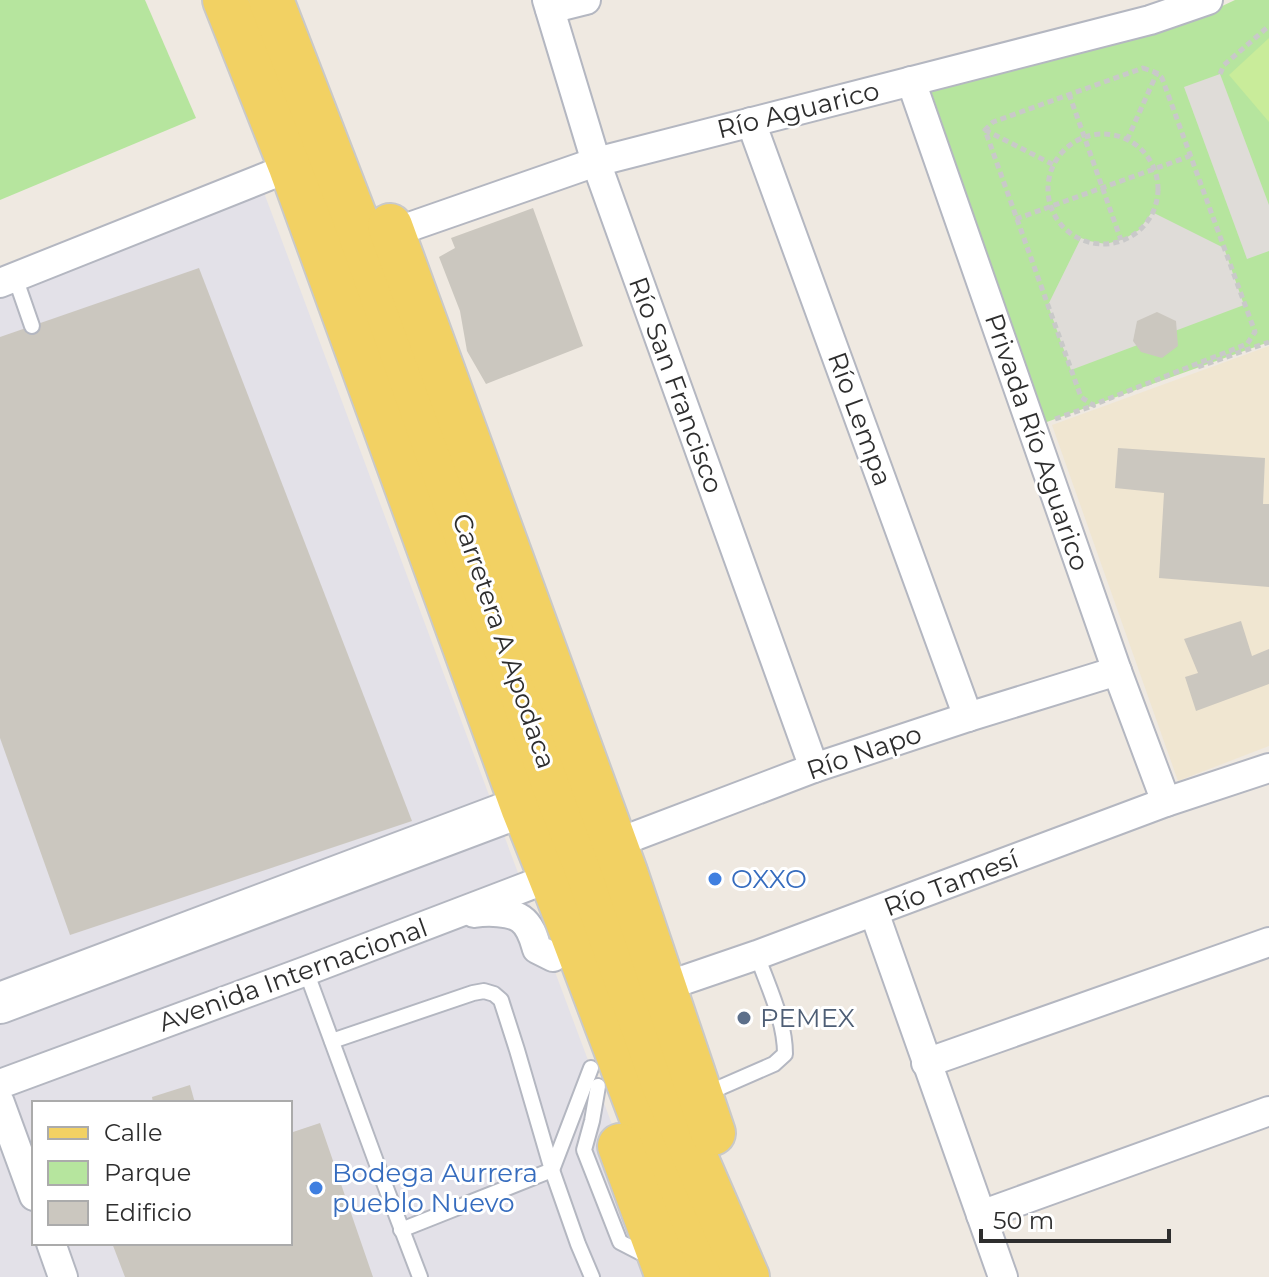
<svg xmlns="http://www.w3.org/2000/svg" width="1269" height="1277" font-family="Montserrat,sans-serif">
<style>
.industrial{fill:#e3e1e8;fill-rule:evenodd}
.education{fill:#f0e6d1}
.green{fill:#b6e59e}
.pitch{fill:#c9ec9a}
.plaza{fill:#dfdcd8}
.building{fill:#cbc7bf}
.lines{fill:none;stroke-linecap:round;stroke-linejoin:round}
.service-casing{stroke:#b4b7c1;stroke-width:18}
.minor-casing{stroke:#b4b7c1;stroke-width:32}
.secondary-casing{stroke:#b4b7c1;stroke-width:44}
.primary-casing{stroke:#c9c9c9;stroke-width:48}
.path{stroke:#c9c9c9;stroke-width:5;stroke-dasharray:6 4;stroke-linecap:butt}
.service{stroke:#fff;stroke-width:14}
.minor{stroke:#fff;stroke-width:28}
.secondary{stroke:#fff;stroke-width:40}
.primary{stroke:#f2d163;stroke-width:44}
.shop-dot{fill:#3f7fe0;stroke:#fff;stroke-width:3}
.service-dot{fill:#5c6f8a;stroke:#fff;stroke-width:3}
.labels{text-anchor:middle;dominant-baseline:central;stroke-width:6;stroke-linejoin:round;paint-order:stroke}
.street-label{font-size:26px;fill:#2e2e2e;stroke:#fff}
.shop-label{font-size:26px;fill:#366cbe;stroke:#fff;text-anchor:start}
.service-label{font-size:26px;fill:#4e5e75;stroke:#fff;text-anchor:start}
</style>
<rect width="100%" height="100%" fill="#efe9e1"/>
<path class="industrial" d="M260,182l409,1095h-669v-986zM34,1103h256v140h-256z"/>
<path class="education" d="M1269,346v400l-91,35 -126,-356z"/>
<g class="green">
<path d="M0,0h145l51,118 -196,82z"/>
<path d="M1235,0h34v342l-225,81 -114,-335 273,-73z"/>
</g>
<path class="pitch" d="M1269,38v84l-40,-47z"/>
<g class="plaza">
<path d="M1220,74l49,131v46l-22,8 -63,-172z"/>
<path d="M1152,212l72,36 20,57 -173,65 -23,-65 33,-67 8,3 17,3 18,-5 15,-9z"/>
</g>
<g class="building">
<path d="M533,208l50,138 -97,38 -19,-33 -7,-40 -21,-54 16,-9 -4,-10z"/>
<path d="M199,268l213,553 -342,114 -70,-197v-401z"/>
<path d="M1157,312l19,9 2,25 -16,12 -21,-6 -8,-11 4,-20z"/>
<path d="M1118,448l147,10 -2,46h6v83l-110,-9 5,-85 -49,-5z"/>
<path d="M1241,621l11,35 17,-7v35l-73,27 -11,-34 13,-4 -14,-34z"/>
<path d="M190,1085l5,18h-42l-1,-6z"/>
<path d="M320,1123l53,154h-248l-13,-34h178v-110z"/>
</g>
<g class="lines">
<g class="service-casing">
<g id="service">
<path d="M15,277l17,49"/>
<path d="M306,971l72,196 42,110"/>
<path d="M332,1041l141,-48 11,-2 10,3 7,6 16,50 35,120 26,74 14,33"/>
<path d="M598,1086l-6,35 -8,29 36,92 31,16"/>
<path d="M703,1095l71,-31 11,-10c0,-34 -17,-67 -28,-99"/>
<path d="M401,1230l151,-60 39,-102"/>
</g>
</g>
<g class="minor-casing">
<g id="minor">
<path d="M547,0l49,162 218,606"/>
<path d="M550,9l36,-9"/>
<path d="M911,81l206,590 49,131"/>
<path d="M751,122l217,595"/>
<path d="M392,233l204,-71 554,-142 58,-20"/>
<path d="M0,283l291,-116"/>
<path d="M614,844l200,-76 154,-51 149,-46"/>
<path d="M874,912l129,365"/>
<path d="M474,913c13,-2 36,-2 47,6 10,7 13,20 16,30l16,8"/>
<path d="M649,992l108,-37 409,-153 103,-34"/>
<path d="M926,1063l343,-121"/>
<path d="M0,1084l306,-113 259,-99"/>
<path d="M0,1103l34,93"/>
<path d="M981,1215l288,-104"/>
<path d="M51,1243l12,34"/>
</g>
</g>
<g class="secondary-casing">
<path id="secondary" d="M0,1003l553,-208"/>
</g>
<g class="primary-casing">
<g id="primary">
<path d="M225,0l66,167 232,640 35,88 144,382"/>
<path d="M271,0l84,218 202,575 28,71 79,221 83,192"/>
<path d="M390,226l235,646 88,261"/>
<path d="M620,1146l48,131"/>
</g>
</g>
<g class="path">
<path d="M1143,68l14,5 5,5 93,254 -8,12 -154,61 -12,-8 -96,-267 8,-8z"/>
<path d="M1220,74l4,-9 45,-39"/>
<path d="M1069,94l52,146"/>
<path d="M985,130l69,35"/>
<circle cx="1103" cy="189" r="55"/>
<path d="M1127,140l30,-67"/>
<path d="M1016,219l174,-63"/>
<path d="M1198,367l71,-25"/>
<path d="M1055,419l40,-14"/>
</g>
<use href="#service" class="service"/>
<use href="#minor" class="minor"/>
<use href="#secondary" class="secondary"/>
<use href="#primary" class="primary"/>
</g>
<g class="shop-dot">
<circle cx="715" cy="879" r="8"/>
<circle cx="316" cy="1188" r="8"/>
</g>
<circle class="service-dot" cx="744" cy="1018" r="8"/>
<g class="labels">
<g class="street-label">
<text transform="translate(798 110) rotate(-14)">Río Aguarico</text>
<text transform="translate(676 385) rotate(70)">Río San Francisco</text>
<text transform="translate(860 419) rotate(70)">Río Lempa</text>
<text transform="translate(1037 442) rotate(71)">Privada Río Aguarico</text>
<text transform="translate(504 641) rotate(71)">Carretera A Apodaca</text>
<text transform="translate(864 752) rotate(-19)">Río Napo</text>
<text transform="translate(951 883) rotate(-21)">Río Tamesí</text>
<text transform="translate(293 975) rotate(-20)">Avenida Internacional</text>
</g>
<g class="shop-label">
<text x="731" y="879">OXXO</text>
<text x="332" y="1173">Bodega Aurrera<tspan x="332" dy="30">pueblo Nuevo</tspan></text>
</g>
<g class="service-label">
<text x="760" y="1018">PEMEX</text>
</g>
</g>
<rect x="32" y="1101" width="260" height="144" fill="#ffffff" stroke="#ababab" stroke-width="2"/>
<rect x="48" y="1127" width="40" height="12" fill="#f2d163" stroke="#ababab" stroke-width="2"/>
<text x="104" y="1141" font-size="24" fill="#2e2e2e">Calle</text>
<rect x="48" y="1161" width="40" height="24" fill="#b6e59e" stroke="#ababab" stroke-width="2"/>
<text x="104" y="1181" font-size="24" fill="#2e2e2e">Parque</text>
<rect x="48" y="1201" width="40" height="24" fill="#cbc7bf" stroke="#ababab" stroke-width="2"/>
<text x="104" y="1221" font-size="24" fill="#2e2e2e">Edificio</text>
<path d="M981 1229v12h188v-12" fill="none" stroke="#2e2e2e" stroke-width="4"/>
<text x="993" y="1229" font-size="24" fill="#2e2e2e" stroke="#ffffff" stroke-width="6" paint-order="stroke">50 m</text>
</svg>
